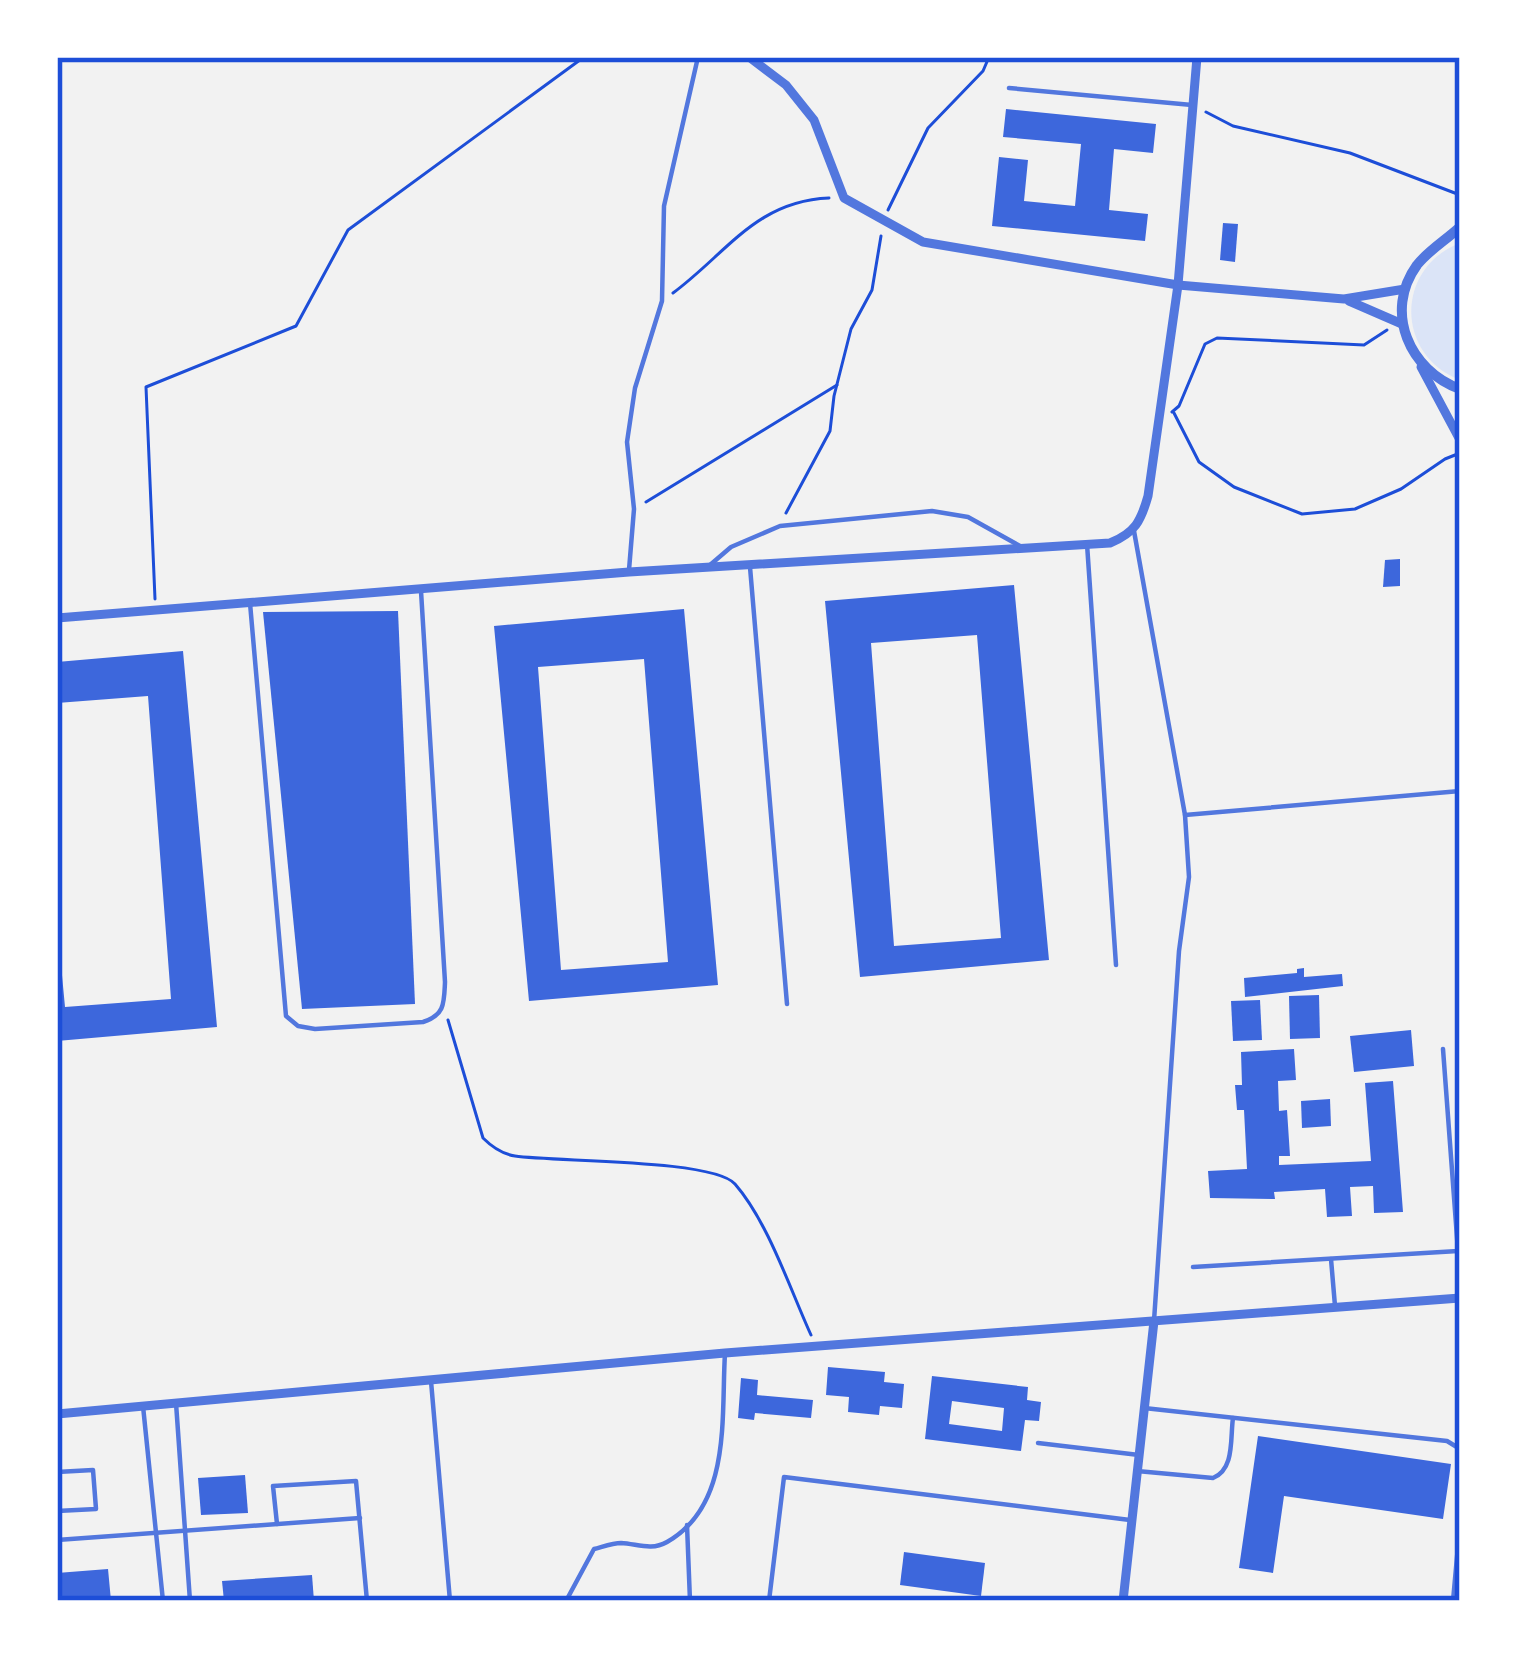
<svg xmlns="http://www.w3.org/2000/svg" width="1517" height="1658" font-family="'DM Sans',sans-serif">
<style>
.green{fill:#dbe4f7}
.building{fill:#3d67dc;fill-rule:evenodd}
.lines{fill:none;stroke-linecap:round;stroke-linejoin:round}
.path{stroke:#1d4ed8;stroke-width:3}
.service{stroke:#5277de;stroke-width:4.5}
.minor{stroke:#5277de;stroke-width:9}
.tertiary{stroke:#5277de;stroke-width:10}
.neatline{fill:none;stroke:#1d4ed8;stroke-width:4.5}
</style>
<rect width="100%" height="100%" fill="#f2f2f2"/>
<path class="green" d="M1460,243v137c-65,-25 -65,-112 0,-137z"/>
<g class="building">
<path d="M1006,109l150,15 -3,29 -39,-4 -5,61 39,4 -3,27 -153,-15 7,-69 29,3 -4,41 51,5 6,-62 -78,-7z"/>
<path d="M1223,223l15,1 -3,38 -15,-2z"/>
<path d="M1400,559v27l-17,1 2,-27z"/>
<path d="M1014,585l35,375 -189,17 -35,-376zM977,635l24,303 -107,8 -23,-303z"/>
<path d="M684,609l34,376 -189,16 -35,-375zM644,659l24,303 -107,8 -23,-303z"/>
<path d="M398,611l17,393 -113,5 -39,-397z"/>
<path d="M183,651l34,376 -160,14v-86l3,-1 5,53 106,-8 -23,-303 -91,7v-41z"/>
<path d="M1304,968v9l38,-3 1,12 -98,11 -1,-19 53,-5v-4z"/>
<path d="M1319,995l1,43 -30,1 -1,-43z"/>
<path d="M1260,1000l2,40 -29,1 -2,-40z"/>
<path d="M1411,1030l3,36 -60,6 -4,-36z"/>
<path d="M1294,1049l2,31 -18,1 1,30 8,-1 3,46h-11v9l92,-4 -6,-78 28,-2 10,131 -29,1 -1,-27 -23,1 2,29 -25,1 -2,-28 -51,3 1,7 -65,-1 -2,-27 39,-2 -3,-59h-7l-2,-25h7l-1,-33z"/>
<path d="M1330,1099l1,27 -29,2 -1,-27z"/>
<path d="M828,1367l57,5 -1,10 20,2 -2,24 -22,-2 -1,9 -31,-3 1,-15 -23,-2z"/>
<path d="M932,1376l96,11 -1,13 14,2 -2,19 -14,-1 -4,31 -96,-12zM952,1401l52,7 -2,23 -53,-7z"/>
<path d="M741,1378l17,2 -1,15 56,5 -2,18 -56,-5 -1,7 -16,-2z"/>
<path d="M1258,1436l193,28 -8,55 -159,-23 -11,77 -34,-5z"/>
<path d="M245,1475l3,38 -47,2 -3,-37z"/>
<path d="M904,1552l81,11 -4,33 -81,-11z"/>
<path d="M108,1569l3,32h-54v-28z"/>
<path d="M312,1575l2,26h-90l-2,-20z"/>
</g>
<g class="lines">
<g class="path">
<path d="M1206,112l27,14 117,27 110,42"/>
<path d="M888,210l40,-82 55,-57 6,-14"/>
<path d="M673,293c54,-40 83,-92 156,-95"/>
<path d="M1172,412l7,-6 26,-62 12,-6 147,7 23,-15"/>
<path d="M1174,413l25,49 35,25 68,27 53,-5 46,-20 44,-30 15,-6"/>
<path d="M646,502l191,-117"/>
<path d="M786,513l44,-82 4,-35 17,-67 21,-39 9,-54"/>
<path d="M155,599l-9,-212 150,-61 52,-96 236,-173"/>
<path d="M448,1020l35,118c9,9 19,16 32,18 40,6 198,3 220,28 33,38 55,105 76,151"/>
</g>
<g class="service">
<path d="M1009,88l183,17"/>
<path d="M1134,531l51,284 4,62 -10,74 -25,370"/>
<path d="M1087,544l29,421"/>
<path d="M710,565l21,-18 49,-21 152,-15 36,6 52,29"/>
<path d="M750,567l37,437"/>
<path d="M629,570l5,-61 -7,-67 8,-54 27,-87 2,-95 34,-149"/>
<path d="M250,603l36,413 12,10 17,3 108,-7c22,-7 21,-19 22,-40l-24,-391"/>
<path d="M1185,815l275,-24"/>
<path d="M1331,1259l4,47"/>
<path d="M1193,1267l265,-16 -15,-202"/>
<path d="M431,1381l19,220"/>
<path d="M176,1403l14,198"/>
<path d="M143,1406l20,195"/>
<path d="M1144,1408l303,33 13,8"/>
<path d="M1038,1443l101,12"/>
<path d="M1137,1471l76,7c22,-9 17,-40 20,-60"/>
<path d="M57,1472l36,-2 3,39 -39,2"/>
<path d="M277,1524l-4,-38 83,-5 11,120"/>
<path d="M687,1525l3,76"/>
<path d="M57,1540l303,-22"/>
<path d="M566,1601l28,-52c8,-2 19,-6 27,-6 17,1 30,8 46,-1 65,-37 54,-125 58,-189"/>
<path d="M769,1601l15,-124 346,43"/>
<path d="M1453,1601l7,-77"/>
</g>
<g class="minor">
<path d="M749,57l37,28 28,35 30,78 79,44 255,43 166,14 61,-10"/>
<path d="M1349,301l53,23"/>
<path d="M1421,367l39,73"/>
<path d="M57,618l572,-46 481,-29c25,-10 31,-22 38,-47l30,-211 19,-228"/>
<path d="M57,1414l668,-61 735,-55"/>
<path d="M1123,1601l31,-280"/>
</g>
<path class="tertiary" d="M1460,227c-14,13 -31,23 -43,38 -34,47 -7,106 43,124"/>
</g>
<rect width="1517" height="1658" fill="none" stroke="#ffffff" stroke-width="120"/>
<rect x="60" y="60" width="1397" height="1538" class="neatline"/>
</svg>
